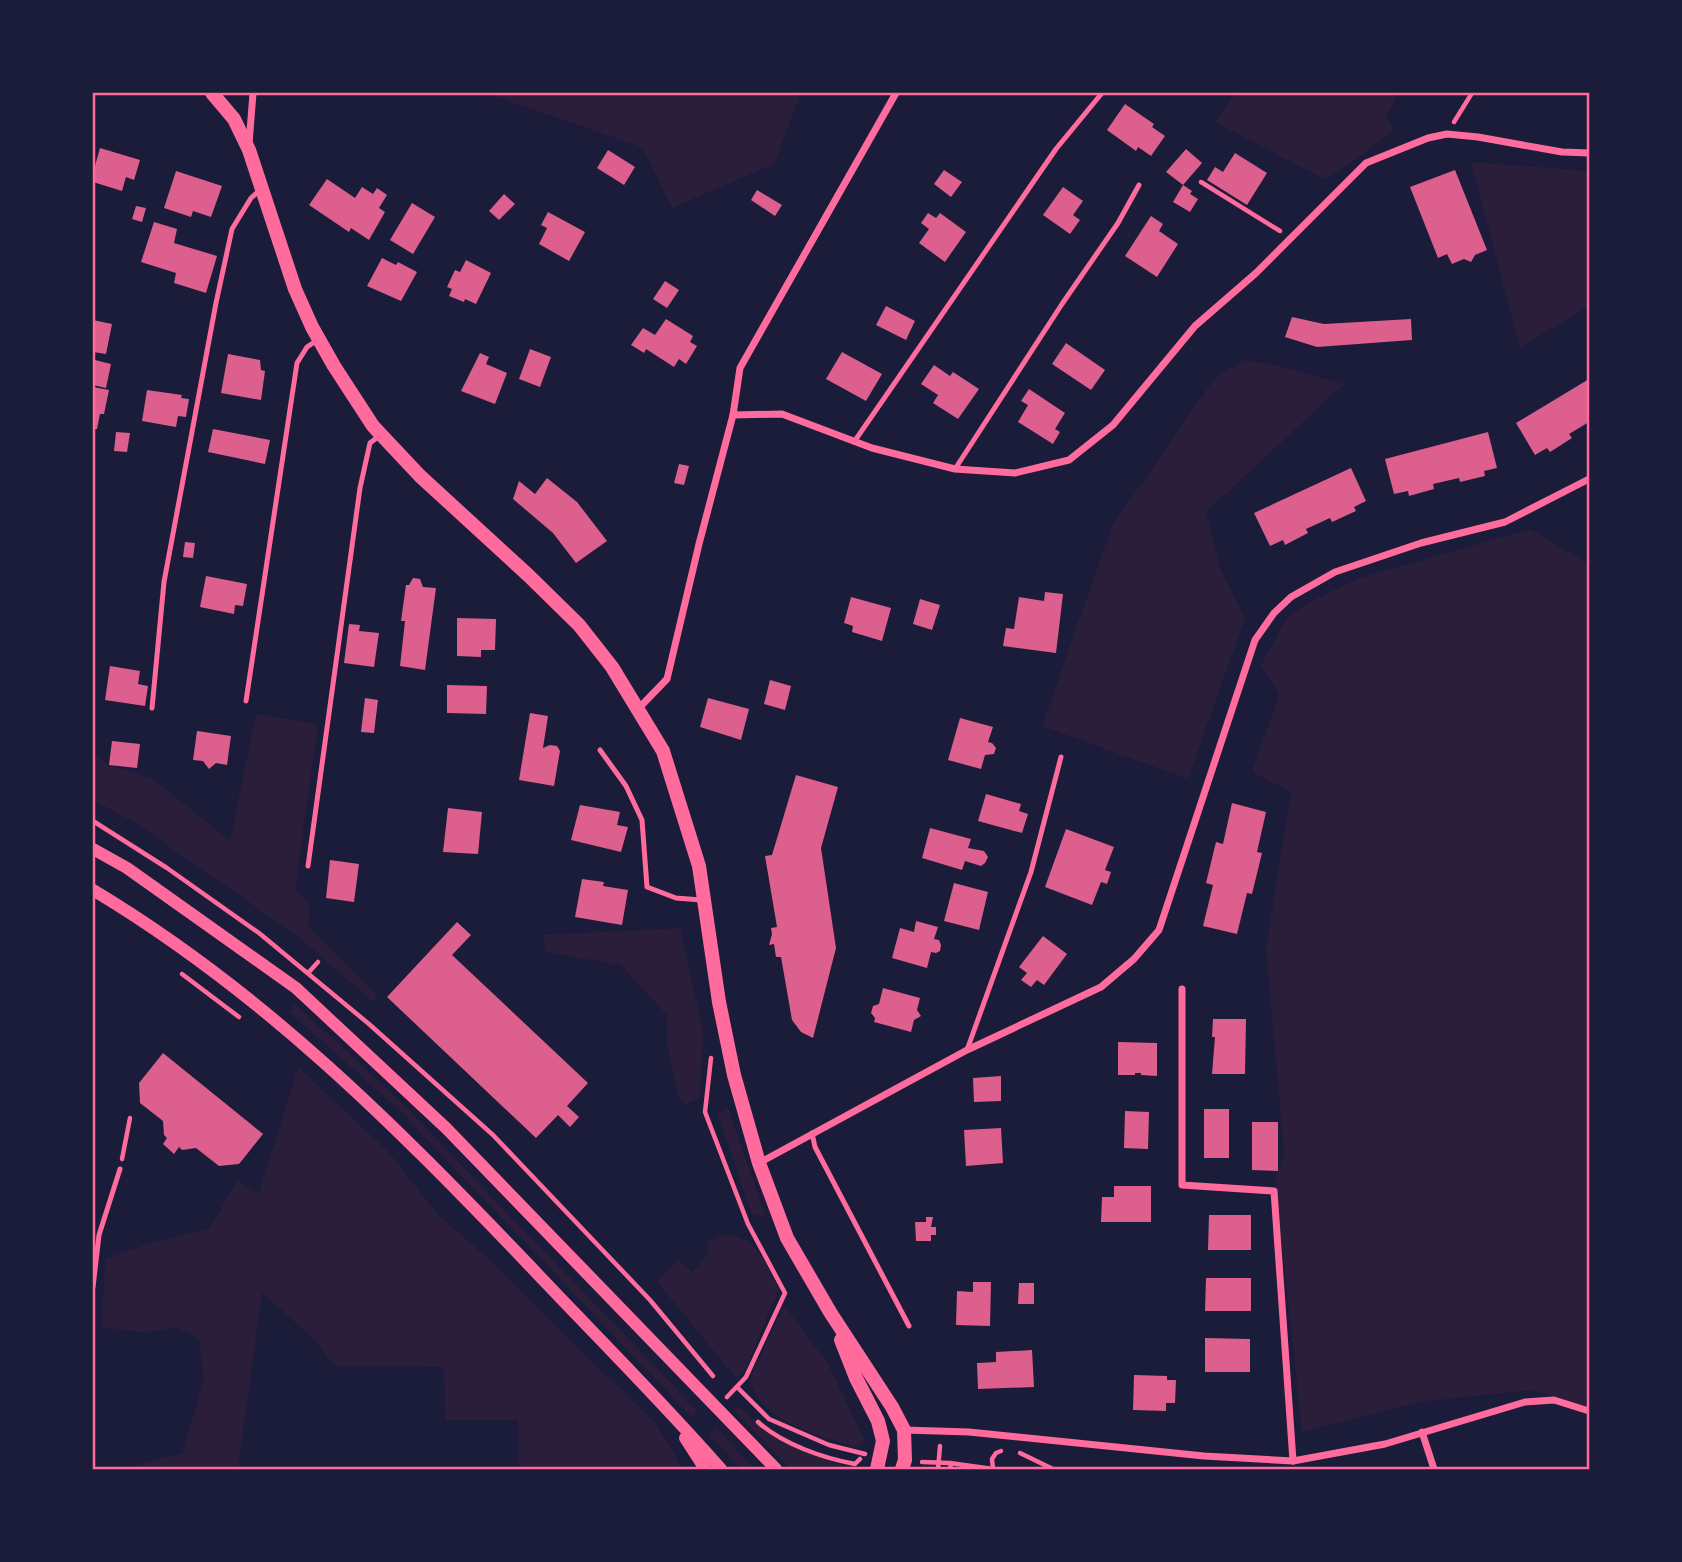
<svg xmlns="http://www.w3.org/2000/svg" width="1682" height="1562" font-family="Manrope,sans-serif">
<style>
.green{fill:#2a1e3b}
.building{fill:#dd5f8e}
.lines{fill:none;stroke-linecap:round;stroke-linejoin:round}
.path{stroke:#ff6b9d;stroke-width:4.5}
.service{stroke:#ff6b9d;stroke-width:5}
.minor{stroke:#ff6b9d;stroke-width:7}
.tertiary{stroke:#ff6b9d;stroke-width:12}
.secondary{stroke:#ff6b9d;stroke-width:14}
.neatline{fill:none;stroke:#ff6b9d;stroke-width:2.5}
</style>
<rect width="100%" height="100%" fill="#1b1b3a"/>
<g class="green">
<path d="M485,93h316l-27,71 -102,44 -30,-61z"/>
<path d="M1234,93h165l-13,24 8,14 -68,49 -111,-58z"/>
<path d="M1471,162l118,9v135l-69,42z"/>
<path d="M1244,360l27,4 73,20 -138,128 14,56 25,50 -57,161 -146,-53 70,-200 102,-147z"/>
<path d="M1530,529l59,35v843l-56,-17 -114,12 -117,30 -27,-253 9,-25 -18,-206 25,-156 -39,-20 27,-77 -18,-30 26,-48 19,-13 51,-25z"/>
<path d="M256,714l62,10 -23,165 15,15 -2,22 70,69 -5,7 -77,-67 -162,-113 -41,-22v-46l16,11 44,14 77,62z"/>
<path d="M680,928l23,104 -3,66 -13,6 -8,-5 -12,-55v-29l-46,-50 -76,-13 -1,-17z"/>
<path d="M295,1004l100,92 303,315 -6,7 -294,-309 -109,-97z"/>
<path d="M298,1067l91,85 49,63 50,43 169,167 26,44h-164l-1,-49h-73l-1,-53 -110,-1 -19,-26 -53,-47 -24,176h-114l58,-16 22,-73 -5,-41 -23,-12 -30,6 -44,-6 3,-68 46,-16 58,-14 28,-48 22,12z"/>
<path d="M728,1107l37,109 -13,-1 -34,-102z"/>
<path d="M719,1235c40,0 44,24 60,54l-35,84 -8,5 -79,-96 21,-22 14,12 17,-19 -2,-10z"/>
<path d="M784,1305l44,59 37,77 -8,7c-34,-12 -102,-27 -107,-70z"/>
<path d="M738,1407l44,35 67,26 16,-2 3,2 -77,1 -58,-59z"/>
<path d="M716,1427l38,42h-13l-32,-34z"/>
</g>
<g class="building">
<path d="M1125,104l29,20 -2,3 13,9 -14,20 -13,-9 -2,4 -29,-21z"/>
<path d="M100,148l40,12 -6,20 -8,-3 -4,14 -29,-9v-9z"/>
<path d="M1186,149l16,14 -19,22 -17,-13z"/>
<path d="M608,150l27,17 -11,18 -27,-17z"/>
<path d="M1235,153l32,20 -20,32 -40,-25 8,-13 8,5z"/>
<path d="M944,170l18,12 -11,15 -17,-13z"/>
<path d="M1455,170l32,80 -12,5 -4,7 -7,-3 -12,5 -5,-10 -9,4 -28,-71z"/>
<path d="M176,171l46,15 -11,31 -18,-6 -2,6 -27,-9z"/>
<path d="M327,179l28,19 7,-11 11,7 4,-6 10,7 -8,13 6,4 -16,28 -18,-12 -2,4 -40,-27z"/>
<path d="M1183,185l9,6 -2,3 8,5 -8,13 -17,-10z"/>
<path d="M1063,187l20,14 -10,14 7,5 -10,14 -27,-19z"/>
<path d="M757,190l25,15 -7,11 -24,-16z"/>
<path d="M504,194l11,10 -16,16 -10,-9z"/>
<path d="M412,203l23,14 -22,37 -23,-14z"/>
<path d="M136,206l10,2 -4,14 -10,-3z"/>
<path d="M548,212l37,20 -16,29 -30,-17 8,-16 -6,-3z"/>
<path d="M928,213l8,5 4,-5 26,19 -21,30 -26,-19 10,-14 -8,-6z"/>
<path d="M1151,216l12,8 -4,7 19,13 -21,33 -32,-21z"/>
<path d="M154,222l23,7 -3,14 43,13 -11,37 -32,-10 2,-10 -35,-11z"/>
<path d="M382,258l14,7 2,-3 19,10 -16,29 -34,-15z"/>
<path d="M466,260l25,13 -15,31 -11,-5 -1,3 -15,-6 3,-7 -5,-2 8,-17 5,2z"/>
<path d="M665,281l14,9 -12,18 -14,-9z"/>
<path d="M886,306l29,15 -9,19 -30,-15z"/>
<path d="M1292,317l32,7 87,-5 1,21 -95,7 -32,-10z"/>
<path d="M666,319l27,17 -3,6 7,4 -11,18 -7,-5 -5,8 -28,-18 -2,4 -13,-8 12,-17 12,7z"/>
<path d="M93,320l19,4 -6,30 -13,-2z"/>
<path d="M1066,343l39,27 -14,20 -39,-26z"/>
<path d="M530,349l21,8 -11,30 -21,-8z"/>
<path d="M842,352l40,22 -16,27 -40,-22z"/>
<path d="M480,353l9,4 -3,7 21,9 -12,31 -34,-13z"/>
<path d="M228,354l32,6 1,10 4,1 -4,29 -40,-7z"/>
<path d="M95,360l16,4 -5,24 -13,-3z"/>
<path d="M934,365l16,11 3,-4 26,17 -21,30 -25,-16 5,-8 -17,-11z"/>
<path d="M1589,379v43l-20,12 3,4 -22,14 -3,-4 -12,7 -19,-32z"/>
<path d="M93,387l16,3 -5,24h-4l-3,15h-4z"/>
<path d="M1029,389l36,24 -10,16 5,3 -7,12 -35,-22 10,-17 -7,-4z"/>
<path d="M147,390l35,5 -1,3 8,1 -3,18 -8,-1 -2,11 -34,-6z"/>
<path d="M213,429l57,11 -5,24 -57,-12z"/>
<path d="M116,432l14,1 -3,19 -13,-1z"/>
<path d="M1488,432l9,36 -13,3 1,5 -25,6 -1,-4 -26,6 1,5 -25,7 -1,-5 -14,3 -9,-35z"/>
<path d="M679,464l10,2 -5,19 -10,-2z"/>
<path d="M1351,468l15,33 -12,6 2,4 -24,11 -2,-4 -24,11 2,4 -23,12 -2,-5 -13,6 -16,-33z"/>
<path d="M547,478l30,24 30,39 -31,22 -23,-30 -40,-34 6,-18 16,13z"/>
<path d="M185,542l10,1 -2,15 -10,-1z"/>
<path d="M206,576l41,8 -4,22 -8,-1 -1,9 -34,-7z"/>
<path d="M413,578l7,1 3,8 13,1 -11,82 -25,-4 5,-45h-4l5,-36h3z"/>
<path d="M1045,592l18,2 -7,59 -53,-7 3,-18 8,1 5,-32 25,4z"/>
<path d="M851,597l40,11 -9,33 -30,-9 1,-6 -9,-3z"/>
<path d="M920,599l20,6 -8,25 -19,-6z"/>
<path d="M457,618l39,1 -1,31h-14v7l-24,-1z"/>
<path d="M349,624l11,1 -1,6 20,2 -5,34 -30,-4z"/>
<path d="M110,666l30,5 -2,13 10,2 -3,20 -40,-6z"/>
<path d="M770,680l21,6 -6,24 -21,-6z"/>
<path d="M447,685l40,1 -1,28 -39,-1z"/>
<path d="M365,698l13,2 -4,33 -13,-1z"/>
<path d="M708,698l41,11 -8,31 -41,-13z"/>
<path d="M530,713l18,3 -5,32 7,-3 7,1 3,5 -6,35 -35,-6z"/>
<path d="M960,718l33,9 -5,15 4,1 4,5 -2,6 -9,1 -4,14 -33,-9z"/>
<path d="M197,731l34,5 -4,29 -11,-2 -7,6 -6,-8 -10,-1z"/>
<path d="M112,741l28,3 -3,24 -28,-3z"/>
<path d="M796,775l42,12 -17,61 15,100 -23,90 -12,-6 -9,-12 -11,-63h-5l-2,-13 -5,1 3,-11 -1,-6 6,-1 -12,-71 7,-1z"/>
<path d="M986,794l35,10 -2,7 9,3 -6,19 -44,-12z"/>
<path d="M1232,803l34,9 -9,40 5,1 -10,41 -5,-1 -10,41 -34,-8 10,-41 -7,-2 10,-41 7,2z"/>
<path d="M580,805l40,7 -3,13 11,2 -7,25 -50,-12z"/>
<path d="M448,808l34,4 -4,42 -35,-2z"/>
<path d="M930,828l41,11 -3,9 16,3 4,6 -3,6 -4,3 -16,-5 -3,9 -40,-12z"/>
<path d="M1066,829l48,18 -9,23 6,2 -4,12 -6,-2 -9,23 -47,-18z"/>
<path d="M330,860l29,4 -5,38 -28,-4z"/>
<path d="M582,879l22,3 -1,4 25,4 -6,35 -47,-8z"/>
<path d="M954,883l34,9 -9,38 -35,-9z"/>
<path d="M916,921l22,6 -4,12 5,1 2,5 -1,6 -4,2 -5,-1 -4,16 -35,-10 8,-30 14,4z"/>
<path d="M457,922l14,13 -19,20 136,128 -21,23 12,11 -9,10 -12,-12 -22,23 -149,-141z"/>
<path d="M1043,936l24,18 -23,31 -7,-5 -6,7 -10,-7 6,-7 -8,-6z"/>
<path d="M883,988l37,10 -3,12 4,6 -7,4 -3,12 -37,-10 1,-4 -4,-5 2,-7 6,-2z"/>
<path d="M1213,1019h33l-1,55h-33l3,-37h-3z"/>
<path d="M1118,1042l39,1v33l-16,-1v-2h-6v2h-17z"/>
<path d="M163,1053l100,81 -24,30 -20,2 -23,-18 -14,2 -3,-3 -5,7 -11,-10 4,-6 -3,-3 -1,-14 -23,-18 -1,-20z"/>
<path d="M1001,1076v25l-27,1 -1,-24z"/>
<rect x="1204" y="1109" width="25" height="49"/>
<path d="M1125,1111l24,1 -1,37 -24,-1z"/>
<path d="M1252,1122h26v49l-26,-1z"/>
<path d="M1001,1128l2,35 -37,3 -2,-36z"/>
<path d="M1114,1186h37v36h-50l1,-25h12z"/>
<path d="M1209,1215h42v35h-43z"/>
<path d="M926,1217h7l-2,10h5v8h-5v6h-15l-1,-19h11z"/>
<path d="M1206,1278h45v33h-46z"/>
<path d="M973,1282h18l-1,44 -34,-1 1,-34 16,1z"/>
<path d="M1019,1283h15v21h-16z"/>
<path d="M1205,1338l45,1v33h-45z"/>
<path d="M1032,1350l2,37 -56,2 -1,-26 19,-1v-10z"/>
<path d="M1134,1375l33,1v4h9l-1,23h-9v8l-33,-1z"/>
</g>
<g class="lines">
<g class="path">
<path d="M1454,122l18,-29"/>
<path d="M1201,182l79,49"/>
<path d="M93,821l74,47 92,65 110,91 124,111 157,165 63,76"/>
<path d="M309,972l9,-10"/>
<path d="M182,974l57,43"/>
<path d="M711,1058l-6,54 43,112 37,69 -39,84 -19,20"/>
<path d="M122,1159l8,-41"/>
<path d="M737,1387l32,32 60,26 36,9"/>
<path d="M758,1422c24,22 65,36 97,42l5,-5"/>
<path d="M1020,1453l33,16"/>
<path d="M922,1462l28,1 1,6"/>
<path d="M950,1463l43,6"/>
<path d="M938,1469l2,-23"/>
<path d="M993,1469l-1,-10 4,-6 5,-2"/>
</g>
<g class="service">
<path d="M854,442l202,-293 46,-56"/>
<path d="M955,469l107,-165 56,-81 21,-38"/>
<path d="M246,701l51,-338 10,-16 9,-6"/>
<path d="M152,708l12,-126 52,-279 16,-74 19,-31 9,-8"/>
<path d="M600,750l26,36 16,34 5,67 29,11 25,2"/>
<path d="M308,866l52,-378 10,-45 9,-7"/>
<path d="M967,1050l64,-178 30,-115"/>
<path d="M812,1133l3,14 94,179"/>
<path d="M93,1287l6,-52 21,-66"/>
</g>
<g class="minor">
<path d="M249,144l4,-51"/>
<path d="M733,415l49,-1 90,34 83,21 60,4 54,-13 44,-35 82,-99 61,-53 110,-110 62,-25 19,-4 31,3 84,15 27,1"/>
<path d="M639,708l28,-29 32,-135 34,-129 7,-47 156,-275"/>
<path d="M1182,989v196l92,6 19,270"/>
<path d="M759,1163l208,-113 134,-63 33,-28 25,-29 96,-290 19,-27 17,-16 44,-25 86,-29 84,-21 84,-43"/>
<path d="M904,1430l65,2 235,24 89,5 92,-17 140,-42 29,-2 35,11"/>
<path d="M1422,1432l12,37"/>
</g>
<g class="tertiary">
<path d="M93,849l34,19 169,120 150,140 330,341"/>
<path d="M93,890c170,102 300,233 436,375 64,68 131,134 192,204"/>
<path d="M685,1438l20,31"/>
</g>
<g class="secondary">
<path d="M212,93l22,26 15,31 46,139 17,38 22,39 39,60 47,50 108,99 51,50 33,42 51,84 36,115 20,136 15,73 25,88 28,75 43,74 62,95 12,23 1,30 -3,9"/>
<path d="M841,1340l15,38 22,43 5,20 -6,28"/>
</g>
</g>
<rect width="1682" height="1562" fill="none" stroke="#1b1b3a" stroke-width="189"/>
<rect x="94" y="94" width="1494" height="1374" class="neatline"/>
</svg>
